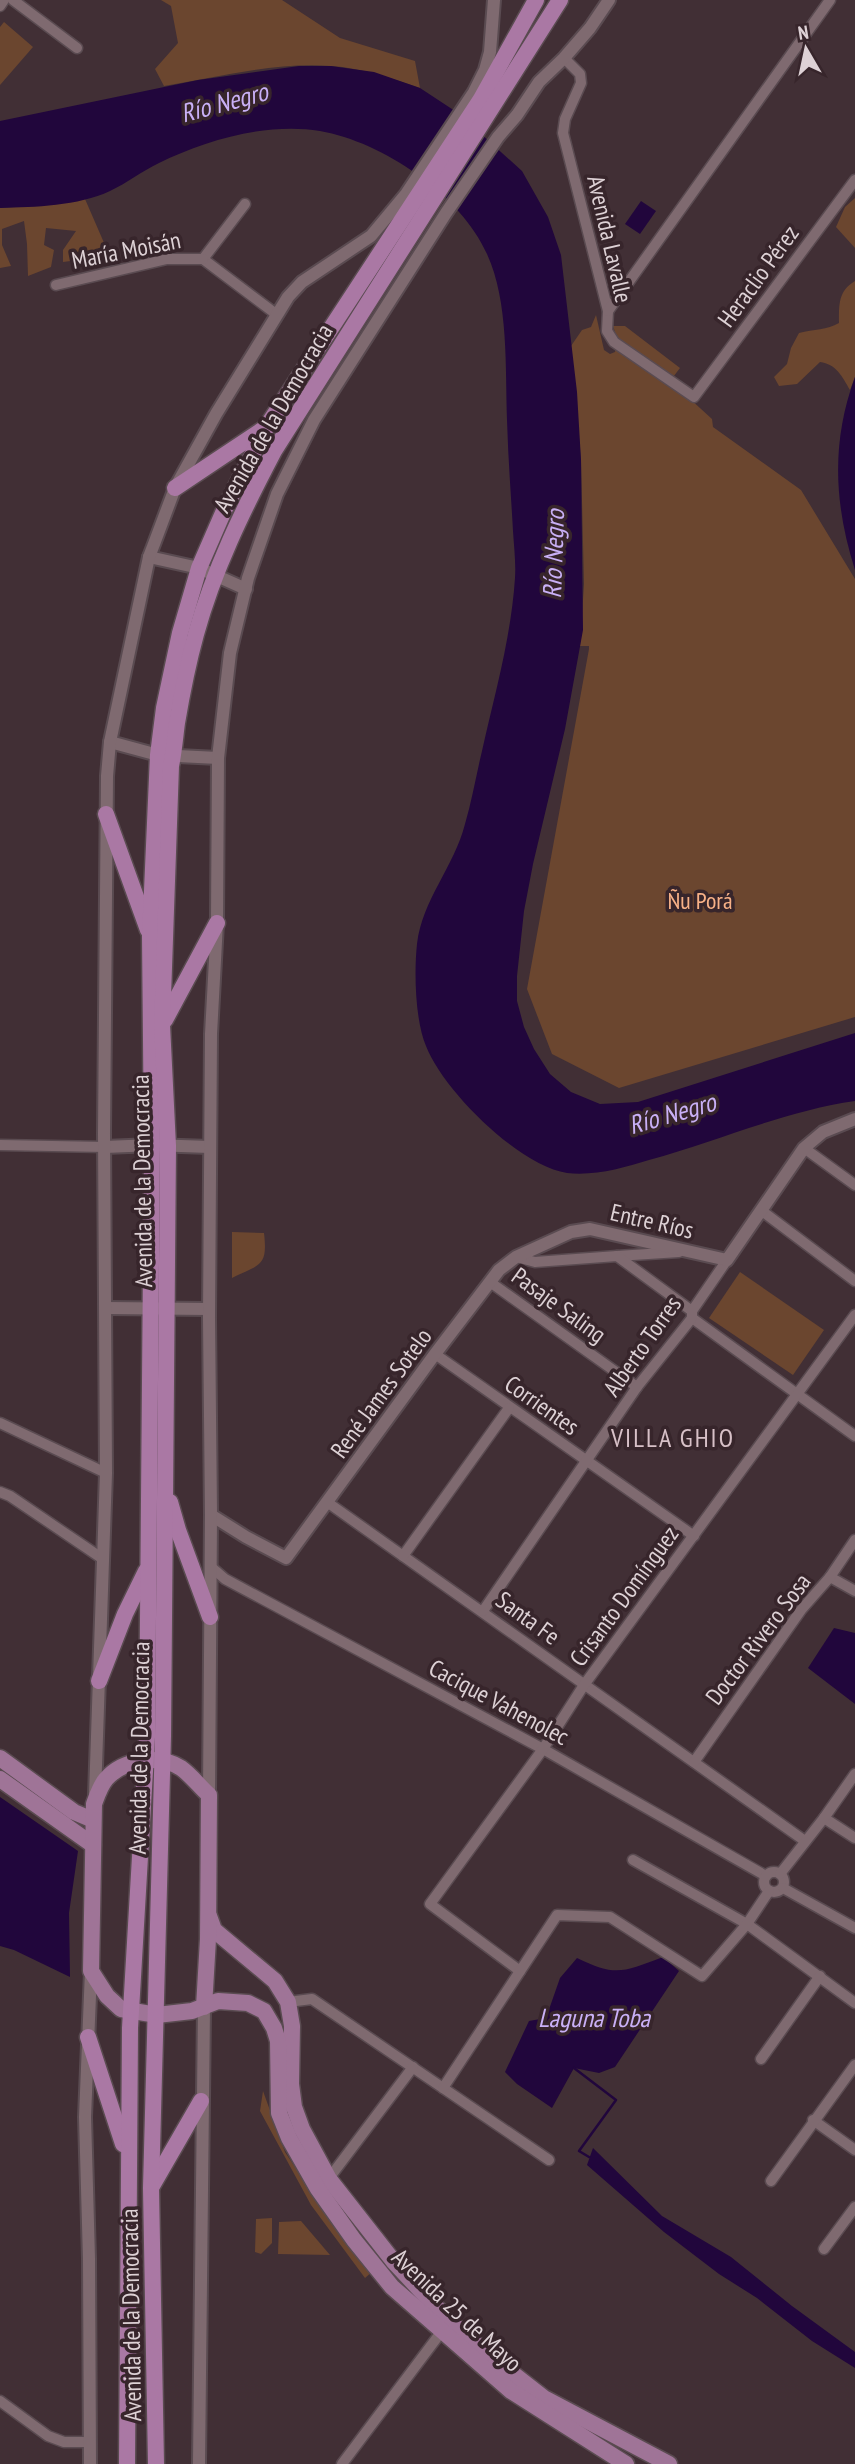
<svg xmlns="http://www.w3.org/2000/svg" width="855" height="2464" font-family="'PT Sans Narrow',sans-serif">
<style>
.green{fill:#6b462f}
.water{fill:#21063c}
.lines{fill:none;stroke-linecap:round;stroke-linejoin:round}
.stream{stroke:#21063c;stroke-width:2.5}
.minor-casing{stroke:#5a4b51;stroke-width:13}
.tertiary-casing{stroke:#5a4b51;stroke-width:16}
.primary-casing{stroke:#5a4b51;stroke-width:19}
.trunk-casing{stroke:#5a4b51;stroke-width:19}
.minor{stroke:#7f6a70;stroke-width:10}
.tertiary{stroke:#7f6a70;stroke-width:12}
.primary{stroke:#9f7497;stroke-width:16}
.trunk{stroke:#aa78a4;stroke-width:16}
.labels{text-anchor:middle;dominant-baseline:central;stroke-width:7;stroke-linejoin:round;paint-order:stroke}
.street-label{font-size:24px;fill:#ddd1d5;stroke:#37252b}
.park-label{font-size:24px;fill:#f8b187;stroke:#37252b}
.water-label{font-size:26px;font-style:italic;fill:#c9b0f6;stroke:#37252b}
.neighbourhood-label{font-size:26px;letter-spacing:2px;fill:#d7c0c7;stroke:#37252b}
</style>
<rect width="100%" height="100%" fill="#412f35"/>
<g class="green">
<path d="M161,0h121l58,38 75,23 5,27c-29,-10 -58,-20 -89,-22 -55,-4 -113,11 -167,20l-9,-17 23,-26 -7,-37z"/>
<path d="M4,22l29,25 -33,38v-58z"/>
<path d="M855,198v50l-19,-21 9,-20z"/>
<path d="M85,199l23,53c-15,10 -28,7 -45,10v-12l13,-19 -30,-3 -2,17 10,5 -3,17 -23,9 -1,-32 -3,-23 -22,8v16l9,21 -11,2v-60l45,-3z"/>
<path d="M855,281v96l-5,13c-8,-14 -14,-26 -30,-28l-23,22 -18,2 -5,-9 13,-13 4,-16 8,-15c15,-4 28,-3 40,-10 0,-18 -1,-32 16,-42z"/>
<path d="M596,315l8,35 6,4 5,-2 2,-14 -4,-12h12l55,42 -13,17 22,13 23,21 1,8 88,63 54,89v438l-236,71 -67,-34 -25,-65 62,-340v-3h-9l4,-62 -3,-124 -10,-114 11,-16 9,-3z"/>
<path d="M232,1232l32,1c4,34 -4,31 -32,45z"/>
<path d="M740,1272l84,58 -31,45 -84,-57z"/>
<path d="M263,2091l22,61 36,54 52,65 -8,7 -54,-73 -51,-94z"/>
<path d="M272,2218v25l-11,11 -6,-2 1,-33z"/>
<path d="M301,2221l29,34 -52,-1 1,-32z"/>
</g>
<g class="water">
<path d="M299,66h32l43,6 46,16 38,25 64,58 26,46 13,38 16,137 4,68 2,170 -18,99 -32,135 -9,47 -7,65v25l7,26 10,22 16,25 21,18 29,12 38,-2 217,-69v68c-70,10 -137,40 -206,59 -26,8 -54,16 -82,13 -48,-7 -124,-83 -141,-127 -11,-26 -12,-74 -9,-102 5,-44 37,-77 48,-120 7,-24 11,-48 17,-73 13,-58 29,-113 33,-173 1,-15 -1,-31 -2,-47 -2,-37 -5,-74 -6,-111 -2,-52 2,-118 -20,-166 -26,-59 -104,-112 -167,-123 -52,-9 -114,9 -161,32 -17,8 -32,20 -49,28 -32,15 -75,16 -110,17v-87l198,-41z"/>
<path d="M641,201l15,10 -16,23 -15,-10z"/>
<path d="M855,377v193c-21,-66 -24,-128 0,-193z"/>
<path d="M834,1628l21,5v71l-47,-36z"/>
<path d="M0,1797l78,54 -9,62 1,64 -56,-27 -14,-4z"/>
<path d="M663,1957l16,14 -64,96 -16,6 -25,-5 -22,40 -35,-24 -12,-12 24,-51 17,-3 14,-40 17,-20c39,19 46,14 86,-1z"/>
<path d="M593,2148l69,68 69,41 61,49 63,46v16l-43,-27 -55,-43 -38,-24 -55,-42 -77,-67z"/>
</g>
<g class="lines">
<path class="stream" d="M574,2068l42,32 -37,51 10,6"/>
<g class="minor-casing">
<g id="minor">
<path d="M13,0l64,48"/>
<path d="M0,6l4,-6"/>
<path d="M564,58l16,16 1,9 -16,36 -2,14 45,178 -1,20 7,11 80,55 161,-217"/>
<path d="M203,259l73,55"/>
<path d="M203,259l42,-55"/>
<path d="M56,285l111,-26h36"/>
<path d="M608,311l222,-311"/>
<path d="M0,1145l105,2"/>
<path d="M804,1148l51,37"/>
<path d="M762,1211l93,70"/>
<path d="M617,1256l62,-4"/>
<path d="M516,1257l19,5 82,-6 75,55"/>
<path d="M490,1282l147,105"/>
<path d="M692,1318l163,118"/>
<path d="M435,1354l259,182"/>
<path d="M0,1423l106,50"/>
<path d="M0,1492l10,4 93,63"/>
<path d="M327,1502l478,339"/>
<path d="M403,1556l106,-148"/>
<path d="M210,1566l15,13 318,170 223,127"/>
<path d="M830,1577l25,14"/>
<path d="M483,1611l154,-224 55,-69v-7l35,-51"/>
<path d="M694,1762l107,-152 29,-33 25,-37"/>
<path d="M824,1818l31,20"/>
<path d="M633,1860l114,64 108,79"/>
<circle cx="774" cy="1882" r="10"/>
<path d="M780,1874l44,-56 31,-44"/>
<path d="M783,1888l72,40"/>
<path d="M520,1971l-90,-67 113,-155 41,-64 271,-370"/>
<path d="M288,2002l24,-3 237,161"/>
<path d="M761,2059l59,-83"/>
<path d="M443,2088l114,-173 53,2 92,59 45,-52 22,-33"/>
<path d="M813,2120l42,30"/>
<path d="M327,2181l86,-114"/>
<path d="M771,2181l84,-116"/>
<path d="M824,2249l31,-42"/>
<path d="M0,2401l48,35 16,6h26"/>
<path d="M342,2464l103,-137"/>
</g>
</g>
<g class="tertiary-casing">
<g id="tertiary">
<path d="M149,557l50,11 47,21"/>
<path d="M110,742l48,13 60,3"/>
<path d="M105,1147l47,-2 58,2"/>
<path d="M106,1308l103,1"/>
<path d="M211,1515l35,22 40,21 149,-204 64,-84 17,-13 55,-25 19,-3 137,31 77,-112 19,-16 32,-13"/>
<path d="M95,1795l11,-322 -2,-339 3,-358 3,-34 39,-185 5,-13 21,-56 41,-74 72,-117 14,-15 69,-46 35,-42 68,-102 11,-22 5,-18 4,-52"/>
<path d="M209,1795l2,-280 -2,-197 2,-284 6,-111 1,-165 12,-105 18,-75 29,-84 37,-74 132,-207 52,-76 19,-22 22,-33 25,-24 26,-30 19,-28"/>
<path d="M90,2464l-1,-205 -4,-142 6,-146"/>
<path d="M199,2464l5,-457"/>
</g>
</g>
<g class="primary-casing">
<g id="primary">
<path d="M0,1758l74,54 19,8"/>
<path d="M0,1779l93,66"/>
<path d="M209,1916l5,14 61,51 13,21 4,24 -1,58 3,23 8,22 27,50 65,83 56,60 35,30 59,46 125,66"/>
<path d="M204,2007l4,-68 1,-144c-9,-8 -18,-20 -28,-27 -22,-14 -57,-9 -75,11 -6,7 -9,17 -12,25l-3,167 16,25 14,13 36,6 35,-4 26,-10 30,2 16,8 10,17 4,13 1,72 10,25 29,51 36,51 38,47 119,104 115,73"/>
</g>
</g>
<g class="trunk-casing">
<g id="trunk">
<path d="M175,488l90,-60"/>
<path d="M106,814l42,116"/>
<path d="M165,1020l52,-97"/>
<path d="M170,1502l8,28 32,87"/>
<path d="M99,1681l26,-67 21,-43"/>
<path d="M88,2037l35,107"/>
<path d="M152,2186l49,-85"/>
<path d="M127,2464l3,-436 17,-291 5,-592 -2,-209 8,-181 6,-47 16,-75 19,-65 27,-62 41,-80 214,-327 55,-99"/>
<path d="M156,2464l-5,-276 12,-452 5,-590 -6,-121 9,-259c3,-14 4,-28 6,-43 5,-30 11,-60 19,-89 18,-65 47,-124 78,-183l286,-451"/>
</g>
</g>
<use href="#minor" class="minor"/>
<use href="#tertiary" class="tertiary"/>
<use href="#primary" class="primary"/>
<use href="#trunk" class="trunk"/>
</g>
<g class="labels">
<g class="street-label">
<text transform="translate(610 239) rotate(77)">Avenida Lavalle</text>
<text transform="translate(126 250) rotate(-11)">María Moisán</text>
<text transform="translate(758 276) rotate(-54)">Heraclio Pérez</text>
<text transform="translate(273 418) rotate(-60)">Avenida de la Democracia</text>
<text transform="translate(142 1181) rotate(-91)">Avenida de la Democracia</text>
<text transform="translate(652 1221) rotate(13)">Entre Ríos</text>
<text transform="translate(559 1305) rotate(36)">Pasaje Saling</text>
<text transform="translate(642 1346) rotate(-55)">Alberto Torres</text>
<text transform="translate(381 1393) rotate(-54)">René James Sotelo</text>
<text transform="translate(542 1405) rotate(35)">Corrientes</text>
<text transform="translate(624 1596) rotate(-54)">Crisanto Domínguez</text>
<text transform="translate(528 1618) rotate(36)">Santa Fe</text>
<text transform="translate(758 1639) rotate(-53)">Doctor Rivero Sosa</text>
<text transform="translate(499 1702) rotate(28)">Cacique Vahenolec</text>
<text transform="translate(139 1748) rotate(-89)">Avenida de la Democracia</text>
<text transform="translate(457 2310) rotate(43)">Avenida 25 de Mayo</text>
<text transform="translate(131 2315) rotate(-91)">Avenida de la Democracia</text>
</g>
<g class="park-label">
<text x="700" y="900">Ñu Porá</text>
</g>
<g class="water-label">
<text transform="translate(224 102) rotate(-15)">Río Negro</text>
<text transform="translate(553 554) rotate(-88)">Río Negro</text>
<text transform="translate(672 1113) rotate(-16)">Río Negro</text>
<text x="594" y="2017">Laguna Toba</text>
</g>
<g class="neighbourhood-label">
<text x="673" y="1437">VILLA GHIO</text>
</g>
</g>
<g transform="translate(806 49) rotate(351)" stroke="#37252b" stroke-width="5" paint-order="stroke">
<path d="M0-5L12 26L0 18L-12 26Z" fill="#ddd1d5"/>
<text y="-10" font-size="19" font-weight="bold" text-anchor="middle" fill="#ddd1d5">N</text>
</g>
</svg>
